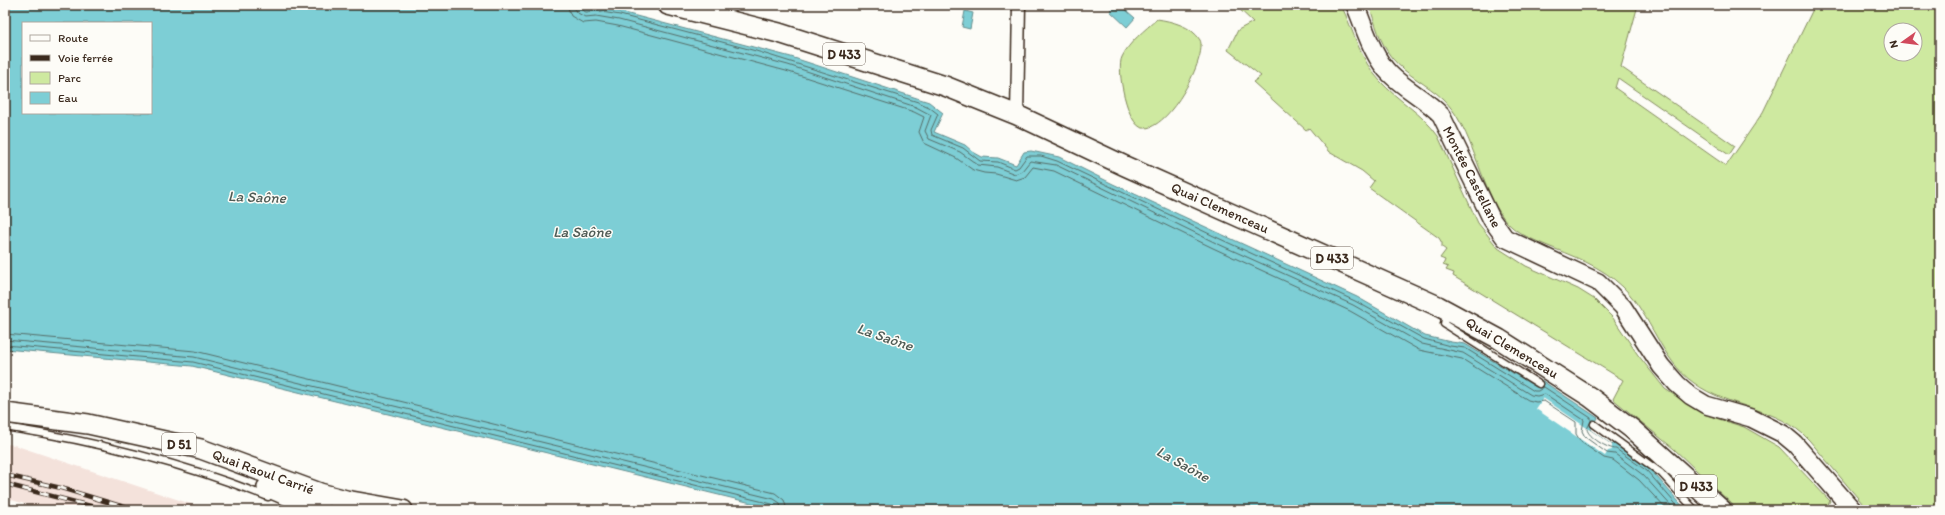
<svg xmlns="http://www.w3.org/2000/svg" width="1945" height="515" font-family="Itim,sans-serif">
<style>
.built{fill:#f4e2db}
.green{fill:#cee9a0;stroke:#848a5f;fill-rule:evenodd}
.water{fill:#7dced5;stroke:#638c8c;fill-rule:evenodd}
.pier{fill:#fdfcf7}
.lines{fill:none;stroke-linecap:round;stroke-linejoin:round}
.shore{stroke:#556c67;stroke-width:1}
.lane-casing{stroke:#3b2a1e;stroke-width:9}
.street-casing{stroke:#3b2a1e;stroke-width:15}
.secondary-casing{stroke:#3b2a1e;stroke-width:20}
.primary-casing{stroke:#3b2a1e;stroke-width:22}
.lane{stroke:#fdfcf7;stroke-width:6}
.street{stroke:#fdfcf7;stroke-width:12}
.secondary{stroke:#fdfcf7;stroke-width:17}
.primary{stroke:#fdfcf7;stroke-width:19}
.rail-casing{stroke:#3b2a1e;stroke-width:4.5}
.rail{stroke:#fdfcf7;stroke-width:3;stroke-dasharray:9;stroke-linecap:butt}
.labels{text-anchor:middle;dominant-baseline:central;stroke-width:3;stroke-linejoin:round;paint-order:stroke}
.shield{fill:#fdfcf7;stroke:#75695f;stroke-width:1}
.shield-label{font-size:13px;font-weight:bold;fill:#3b2a1e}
.street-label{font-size:14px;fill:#3b2a1e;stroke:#fdfcf7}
.water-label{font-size:15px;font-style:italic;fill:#4f5b55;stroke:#fdfcf7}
</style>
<rect width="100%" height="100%" fill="#fdfcf7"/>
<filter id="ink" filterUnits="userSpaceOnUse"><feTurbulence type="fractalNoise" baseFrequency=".025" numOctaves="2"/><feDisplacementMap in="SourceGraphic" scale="8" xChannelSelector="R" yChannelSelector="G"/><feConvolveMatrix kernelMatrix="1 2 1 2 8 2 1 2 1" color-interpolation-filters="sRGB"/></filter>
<g filter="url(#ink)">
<path class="built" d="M5,444l9,1 186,62 -1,3h-154l-40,-12z"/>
<g class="green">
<path d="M1235,5h106c13,26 19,55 39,76 18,20 42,32 58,55l40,87 20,25 28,18 52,23 16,10 19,19 25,37 27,34 38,25 41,13 35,20 51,54 -5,9h-87l-64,-61 -61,-50 10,-19 -170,-104 1,-3 -8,-3 2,-3 -5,-2 2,-5 -5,-2 6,-8 -4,-3v-4l-3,-5 -70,-50 5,-7 -12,-10 -33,-19 -20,-24 -3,2 -53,-48 8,-6 -33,-26 10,-20 15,-8z"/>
<path d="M1369,5h269l-17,62 114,79 -6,9 -111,-77 -3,10 111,78 37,-54 52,-107h125v505h-72l-59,-70c-31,-34 -80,-31 -115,-57 -34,-24 -42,-67 -71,-96 -23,-22 -51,-31 -80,-43 -11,-5 -22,-9 -31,-17 -23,-18 -36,-78 -52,-105 -4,-8 -10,-16 -17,-23 -16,-15 -36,-23 -51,-41 -12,-15 -17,-35 -23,-53zM1891,30h24v24h-24z"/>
<path d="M1157,19c14,2 35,7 43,21 8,16 -31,91 -57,88 -16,-2 -27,-59 -21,-71 7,-15 23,-27 35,-38z"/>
</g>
<g class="water">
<path d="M5,5h571l10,3 9,-1 26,5 170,45 138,45 14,11 -9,19 31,13 8,7 9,5 16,1 18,7 8,-13 7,-1 28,6 54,27 244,113 68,39 26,6 14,2 71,43 5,-7 57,38 -8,12 22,15 2,-2 35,25 37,42h-906l-588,-144 -187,-17zM23,23h128v90h-128z"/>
<path d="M1116,5h4l15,13 -8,9 -17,-16z"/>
<path d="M965,11l8,2 -3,16 -8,-2z"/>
</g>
<path class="pier" d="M1543,398l69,47v5l-4,1 -3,5 -69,-47z"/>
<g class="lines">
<g class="shore">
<path d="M567,5l4,11 12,7 13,-1 22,4 168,45 128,41 10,5 -5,15 5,11 32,15 17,12 11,3 12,1 20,6 9,-3 8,-10 21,4 159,77 137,63 69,39 43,9 66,41 8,2 8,-1 32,21v12l5,8 23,16 9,2 26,20 28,30"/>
<path d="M573,5l3,7 9,5 11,-1 23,4 169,45 128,42 15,8 -6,16 4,8 31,13 18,13 19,2 18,7 7,-3 8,-10 26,4 160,78 137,62 69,39 41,9 68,42 6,1 8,-2 39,26 -2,11 3,6 22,16 8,1 28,21 32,35"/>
<path d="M579,5l1,4 6,3 10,-1 24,4 136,36 162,51 11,5 9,7 -7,16 1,5 31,13 17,13 18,1 17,7 4,-2 8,-11h14l16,5 161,77 137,63 69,38 26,7 15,2 69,43h4l6,-4 47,31v3"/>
<path d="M5,334l190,17 580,142 9,7 3,10"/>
<path d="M5,340l189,17 580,142 6,4 1,7"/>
<path d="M5,345l188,17 579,142 3,2 1,4"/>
<path d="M1590,423l-3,6c1,8 21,20 29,20l31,22 34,39"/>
</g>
<g class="lane-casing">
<g id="lane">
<path d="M1446,314l-2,10 95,60"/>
<path d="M1594,424l67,49 34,37"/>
<path d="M5,427c89,14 179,36 263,70"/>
</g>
</g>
<g class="street-casing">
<path id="street" d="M1017,115l2,-110"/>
</g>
<g class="secondary-casing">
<path id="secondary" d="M1355,5c10,23 17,51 35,69 16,16 36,25 51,41l51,105 13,18 93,44 25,25 38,59 16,18 14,12 15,9 45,13 32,16 12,10 58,66"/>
</g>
<g class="primary-casing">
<g id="primary">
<path d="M668,5l111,28 166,53 72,29 108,51 313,140 61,33 91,58 42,32 90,81"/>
<path d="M5,413l83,11 113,25 119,44 26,7 57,10"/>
<path d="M267,487l54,23"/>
</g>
</g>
<use href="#lane" class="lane"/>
<use href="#street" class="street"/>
<use href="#secondary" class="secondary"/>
<use href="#primary" class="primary"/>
<g class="rail-casing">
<g id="rail">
<path d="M5,475l56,13 73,22"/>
<path d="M5,484l101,26"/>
</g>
</g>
<use href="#rail" class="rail"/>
</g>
</g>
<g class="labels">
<g class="shield">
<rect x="823" y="43" width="42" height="22" rx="3"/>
<rect x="1311" y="247" width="42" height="22" rx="3"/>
<rect x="162" y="433" width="34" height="22" rx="3"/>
<rect x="1675" y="475" width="42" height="22" rx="3"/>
</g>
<g class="shield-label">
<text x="844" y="54">D 433</text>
<text x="1332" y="258">D 433</text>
<text x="179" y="444">D 51</text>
<text x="1696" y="486">D 433</text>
</g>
<g class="street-label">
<text transform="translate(1472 177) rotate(63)">Montée Castellane</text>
<text transform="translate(1220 208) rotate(24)">Quai Clemenceau</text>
<text transform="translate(1512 348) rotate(31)">Quai Clemenceau</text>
<text transform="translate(263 472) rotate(20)">Quai Raoul Carrié</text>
</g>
<g class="water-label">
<text transform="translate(257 197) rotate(2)">La Saône</text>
<text x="582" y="232">La Saône</text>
<text transform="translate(885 337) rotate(19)">La Saône</text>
<text transform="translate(1183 464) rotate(29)">La Saône</text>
</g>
</g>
<rect width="1945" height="515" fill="none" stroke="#fdfcf7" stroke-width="20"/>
<rect x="10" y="10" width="1925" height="495" fill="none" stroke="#3b2a1e" stroke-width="1.5" filter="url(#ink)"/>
<rect x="22" y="22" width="130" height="92" fill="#fdfcf7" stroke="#afa8a0"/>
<rect x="30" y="35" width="20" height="6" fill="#fdfcf7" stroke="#afa8a0"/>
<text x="58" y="42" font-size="12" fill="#3b2a1e">Route</text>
<rect x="30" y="55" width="20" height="6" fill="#3b2a1e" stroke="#afa8a0"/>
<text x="58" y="62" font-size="12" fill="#3b2a1e">Voie ferrée</text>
<rect x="30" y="72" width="20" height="12" fill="#cee9a0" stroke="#afa8a0"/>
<text x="58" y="82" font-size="12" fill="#3b2a1e">Parc</text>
<rect x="30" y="92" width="20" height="12" fill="#7dced5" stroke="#afa8a0"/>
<text x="58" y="102" font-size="12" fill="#3b2a1e">Eau</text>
<g transform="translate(1903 42) rotate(256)"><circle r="19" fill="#fdfcf7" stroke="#afa8a0"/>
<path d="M0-3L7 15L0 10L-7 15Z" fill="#d1495b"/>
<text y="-6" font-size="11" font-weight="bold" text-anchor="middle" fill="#3b2a1e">N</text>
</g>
</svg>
